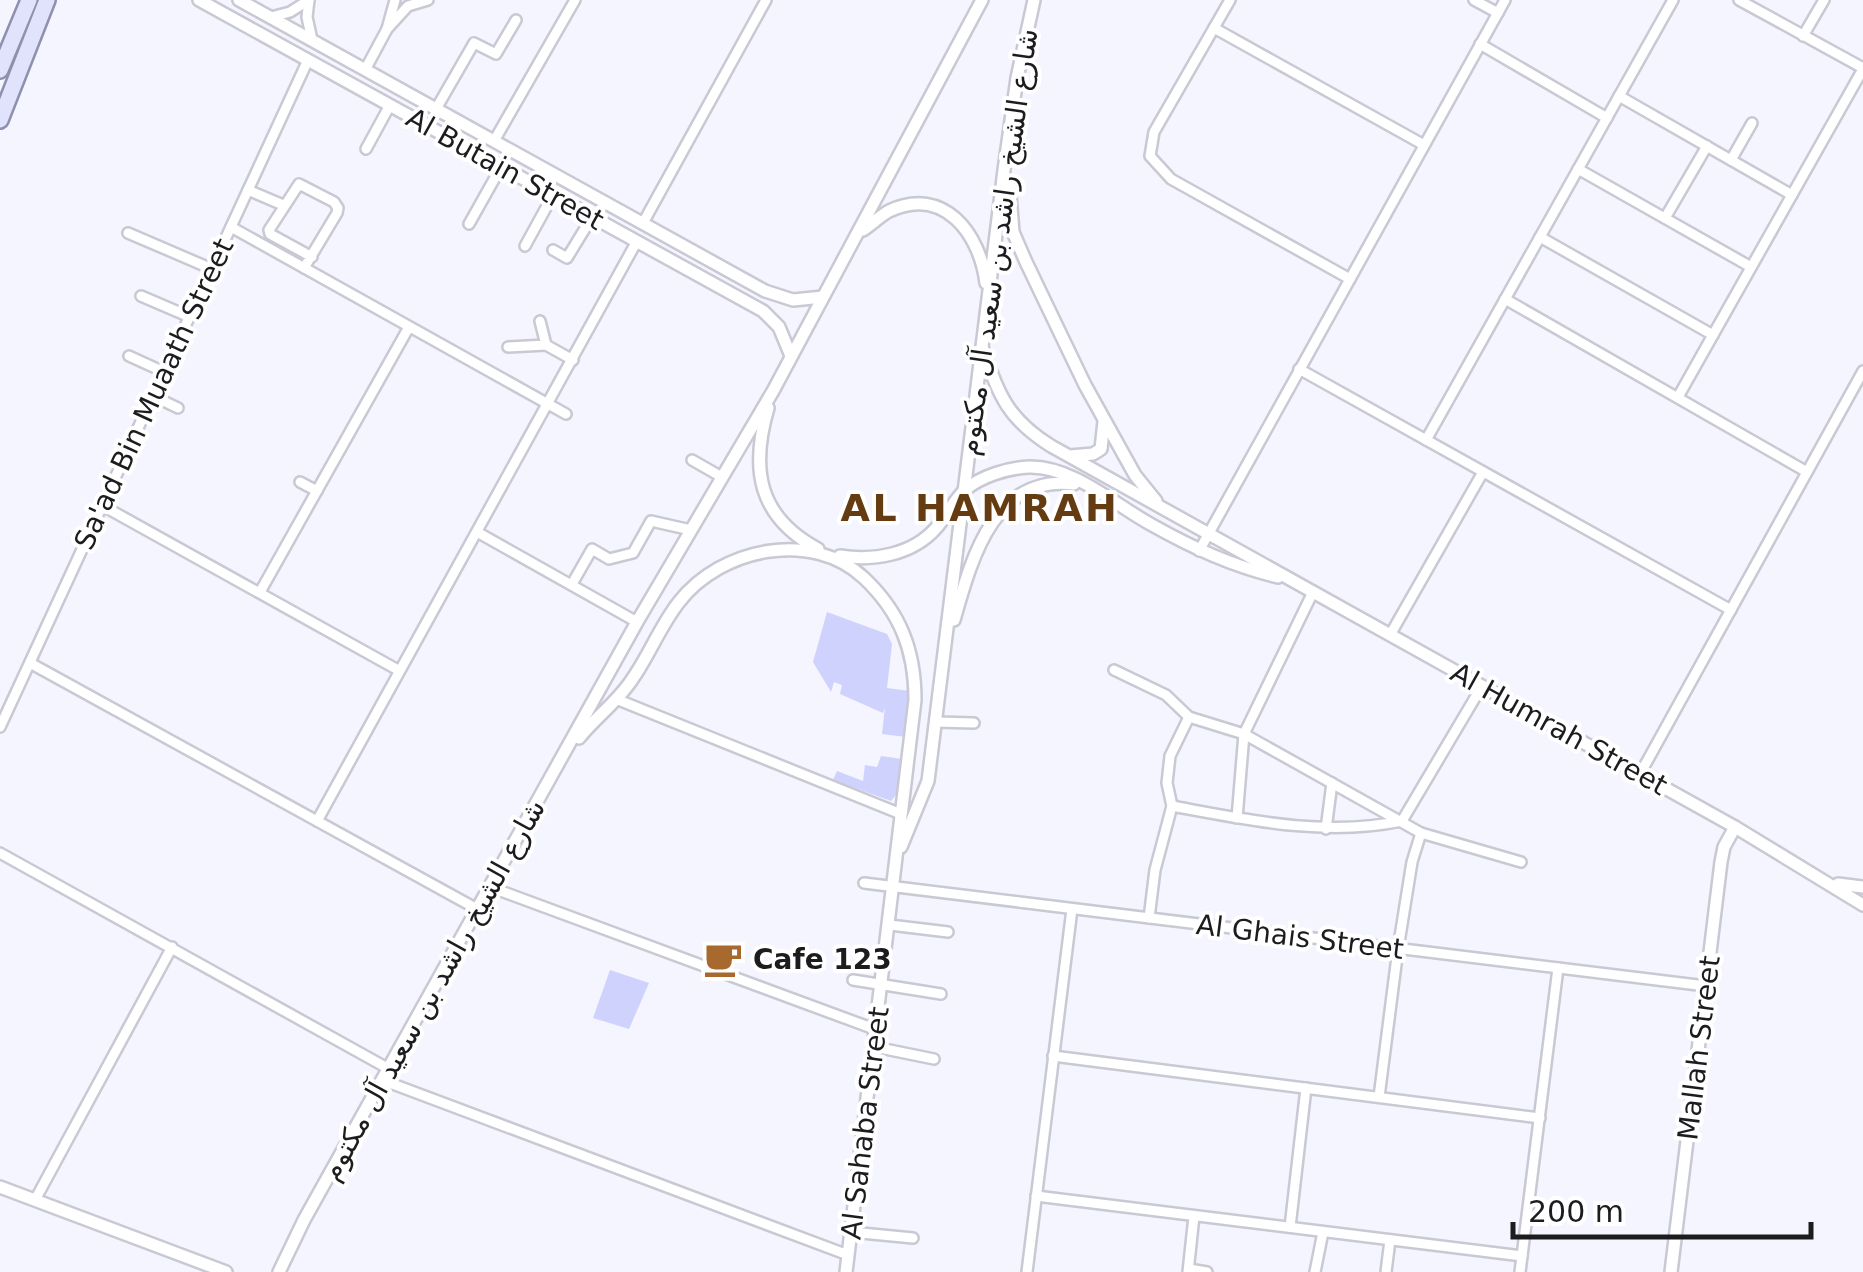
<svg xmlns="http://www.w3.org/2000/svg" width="1863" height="1272" font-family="'DejaVu Sans','Noto Naskh Arabic',sans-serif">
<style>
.green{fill:#ced2fd}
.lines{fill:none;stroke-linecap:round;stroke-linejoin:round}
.minor-casing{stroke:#c8c9d3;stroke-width:14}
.tertiary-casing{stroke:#c8c9d3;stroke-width:16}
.primary-casing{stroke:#8e91ad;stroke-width:20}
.minor{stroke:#fff;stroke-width:9}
.tertiary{stroke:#fff;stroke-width:11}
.primary{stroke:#e0e3fb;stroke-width:15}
.labels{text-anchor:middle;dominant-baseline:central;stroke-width:8;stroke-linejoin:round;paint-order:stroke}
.street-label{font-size:28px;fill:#1c1c1f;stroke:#fff}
.poi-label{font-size:28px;font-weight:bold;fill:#1c1c1f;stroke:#fff;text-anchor:start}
.district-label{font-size:38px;font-weight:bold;letter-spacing:2.5px;fill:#653c11;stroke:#fff}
</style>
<rect width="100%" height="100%" fill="#f4f5ff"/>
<g class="green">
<path d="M827,612l60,22 5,10 -5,44 23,3 -4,46 -24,-3 3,-27 -2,6 -43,-19 2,-9 -8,-3 -3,10 -18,-30z"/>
<path d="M881,756l21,3 -2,31 -9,11 -58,-21 4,-9 26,10 2,-16 12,2z"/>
<path d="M610,970l39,13 -20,46 -36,-11z"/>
</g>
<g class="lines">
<g class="minor-casing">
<g id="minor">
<path d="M309,0l-2,17 5,23"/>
<path d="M395,0l-8,29 21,-23 20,-6"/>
<path d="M1230,0l-76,132 -4,24 21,23 179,100"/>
<path d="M1474,0l24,13"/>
<path d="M1739,0l124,68"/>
<path d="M271,17l19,-5 19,-12"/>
<path d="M1214,28l210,117"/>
<path d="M1803,36l21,-36"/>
<path d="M1480,44l127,74"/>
<path d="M365,70l22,-41"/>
<path d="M1619,96l173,99"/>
<path d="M436,109l38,-66 22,11 20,-34"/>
<path d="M494,141l81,-141"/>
<path d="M366,149l24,-44"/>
<path d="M1731,160l21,-37"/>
<path d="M1578,169l173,98"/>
<path d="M248,190l35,15"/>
<path d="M1665,218l42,-72"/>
<path d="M643,223l123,-223"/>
<path d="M469,224l32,-57"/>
<path d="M231,227l335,187"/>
<path d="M128,233l84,36"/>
<path d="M1540,237l173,98"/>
<path d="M525,246l28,-51"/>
<path d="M553,250l14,8 25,-41"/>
<path d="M304,268l33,-55 1,-5 -4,-6 -35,-18 -30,46 1,4 42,23"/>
<path d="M141,296l49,21"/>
<path d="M1505,299l302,173"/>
<path d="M546,345l27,15"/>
<path d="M508,347l38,-2 -6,-24"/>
<path d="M129,356l35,16"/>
<path d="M1299,369l432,241"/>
<path d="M153,396l25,12"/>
<path d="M1678,397l185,-328"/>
<path d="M1426,440l247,-440"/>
<path d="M692,460l28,16"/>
<path d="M300,482l17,9"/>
<path d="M103,506l295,164"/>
<path d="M477,532l160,90"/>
<path d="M1199,551l306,-551"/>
<path d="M572,584l20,-35 17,10 24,-6 18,-32 40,9"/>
<path d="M260,592l149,-265"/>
<path d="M1390,635l93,-163"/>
<path d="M30,663l447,246"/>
<path d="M1114,670l52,25 23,22 55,17 177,99 100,29"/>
<path d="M616,699l285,115"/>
<path d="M937,722l37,1"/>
<path d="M0,727l308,-667"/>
<path d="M1640,774l223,-403"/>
<path d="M1172,806c76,14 153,31 230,15l80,-135"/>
<path d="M1237,818l7,-84 69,-142"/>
<path d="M317,821l320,-580"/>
<path d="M1326,829l6,-46"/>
<path d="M0,853l389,216"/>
<path d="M864,883l842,103"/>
<path d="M490,887l387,143"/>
<path d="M1149,918l6,-48 17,-64 -5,-23 3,-27 19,-39"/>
<path d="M890,925l58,7"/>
<path d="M853,980l88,14"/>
<path d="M875,1047l59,12"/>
<path d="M1053,1056l487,62"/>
<path d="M382,1080l466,175"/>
<path d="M1379,1097l19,-148 14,-87 9,-29"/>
<path d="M1036,1196l486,60"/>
<path d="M35,1200l137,-253"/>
<path d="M1290,1227l16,-139"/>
<path d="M851,1232l62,6"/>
<path d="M1189,1269l18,3"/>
<path d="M1027,1272l45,-363"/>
<path d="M1188,1272l6,-56"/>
<path d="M1315,1272l8,-40"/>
<path d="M1386,1272l4,-32"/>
<path d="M1520,1272l38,-304"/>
</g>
</g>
<g class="tertiary-casing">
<g id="tertiary">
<path d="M199,0l564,311 16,16 12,29"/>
<path d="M239,0l526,291 28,9 30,-3"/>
<path d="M1009,182l4,50 13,30 59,123 50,90 21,26"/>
<path d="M863,230c9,-6 17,-14 26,-19 55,-26 91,23 97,72"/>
<path d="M982,347c17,47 24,71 69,99l684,381 128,78"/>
<path d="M768,408c-18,61 -10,109 50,141"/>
<path d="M1070,456l23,-2 8,-5 3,-28"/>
<path d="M840,556c34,5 73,-1 97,-29 10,-12 17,-27 28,-37 16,-14 43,-22 64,-23 44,-1 86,38 123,58 41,23 80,41 126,52"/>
<path d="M954,620c17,-59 39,-146 120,-136"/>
<path d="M579,738c16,-20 38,-36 52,-57 18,-25 29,-55 48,-79 42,-54 133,-73 185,-24 36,34 51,72 51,122l-69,572"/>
<path d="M901,847l27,-66 76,-611 13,-92 17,-78"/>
<path d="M1838,884l25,3"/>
<path d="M0,1187l226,85"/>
<path d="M279,1272l25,-52 333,-598 136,-231 209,-391"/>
<path d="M1671,1272l50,-410 3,-15 11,-20"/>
</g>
</g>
<g class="primary-casing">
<g id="primary">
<path d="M0,70l29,-70"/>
<path d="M0,120l47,-120"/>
</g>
</g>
<use href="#minor" class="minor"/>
<use href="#tertiary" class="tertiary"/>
<use href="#primary" class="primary"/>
</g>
<defs>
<g id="cafe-bare" transform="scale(3)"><path d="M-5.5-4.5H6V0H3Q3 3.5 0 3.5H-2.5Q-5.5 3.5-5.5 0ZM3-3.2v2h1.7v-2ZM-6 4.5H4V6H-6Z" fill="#a7692e" stroke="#fff" stroke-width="2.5" paint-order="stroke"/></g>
</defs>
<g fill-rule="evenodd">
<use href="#cafe-bare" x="723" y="959"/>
</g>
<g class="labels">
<g class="street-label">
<text transform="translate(505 169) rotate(29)">Al Butain Street</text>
<text transform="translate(998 242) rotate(-82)">شارع الشيخ راشد بن سعيد آل مكتوم</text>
<text transform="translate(154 394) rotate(-65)">Sa'ad Bin Muaath Street</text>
<text transform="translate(1559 729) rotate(29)">Al Humrah Street</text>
<text transform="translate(1300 937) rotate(7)">Al Ghais Street</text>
<text transform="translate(433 990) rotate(-61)">شارع الشيخ راشد بن سعيد آل مكتوم</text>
<text transform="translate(1699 1048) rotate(-83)">Mallah Street</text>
<text transform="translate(865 1123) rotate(-83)">Al Sahaba Street</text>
</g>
<g class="poi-label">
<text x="753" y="959">Cafe 123</text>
</g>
<g class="district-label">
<text x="980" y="508">AL HAMRAH</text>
</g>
</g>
<path d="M1513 1222v15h298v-15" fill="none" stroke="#1c1c1f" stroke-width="5"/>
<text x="1528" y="1222" font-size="30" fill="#1c1c1f" stroke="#ffffff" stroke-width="8" paint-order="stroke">200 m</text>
</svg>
